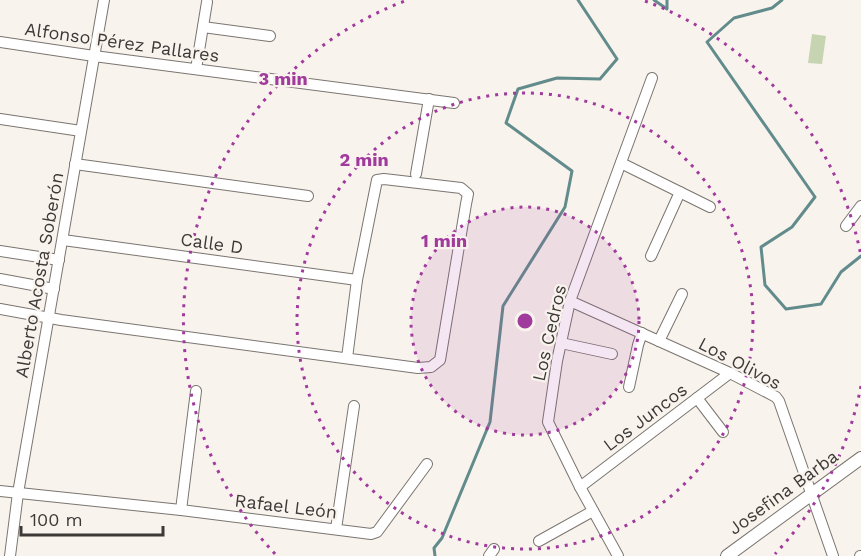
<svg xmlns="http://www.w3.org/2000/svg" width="861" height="556" font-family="'Work Sans',sans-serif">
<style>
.green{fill:#c6d4b2}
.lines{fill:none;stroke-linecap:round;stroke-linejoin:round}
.stream{stroke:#628c8c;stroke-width:3}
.minor-casing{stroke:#7b7570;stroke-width:12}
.tertiary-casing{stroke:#7b7570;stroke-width:14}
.minor{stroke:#fff;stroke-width:10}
.tertiary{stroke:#fff;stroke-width:12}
.ring{fill:none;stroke:#a13a9d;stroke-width:3;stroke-dasharray:3 6}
.labels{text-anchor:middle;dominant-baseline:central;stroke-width:4.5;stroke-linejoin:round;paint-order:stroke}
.street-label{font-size:18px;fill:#3c3937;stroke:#f9f3ed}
.centre{fill:#a13a9d;stroke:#f9f3ed;stroke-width:3}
.ring-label{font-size:18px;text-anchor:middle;font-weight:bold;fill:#a13a9d;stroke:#f9f3ed;stroke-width:4.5;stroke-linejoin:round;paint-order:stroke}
</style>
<rect width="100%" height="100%" fill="#f9f3ed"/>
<path class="green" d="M812,34l14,2 -4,28 -14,-1z"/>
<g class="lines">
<g class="stream">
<path d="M654,0l13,9v-9"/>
<path d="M782,0l-10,8 -38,10 -27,24 108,155 -23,30 -31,20 4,38 21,24 35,-5 20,-32 20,-16"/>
<path d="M435,556l-1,-8 8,-10 48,-116 13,-116 62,-99 7,-36 -66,-48 12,-34 39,-11 43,1 17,-20 -39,-59"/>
</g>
<g class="minor-casing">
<g id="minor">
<path d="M203,27l67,9"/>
<path d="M0,42l94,14 360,47"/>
<path d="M196,69l11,-67"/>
<path d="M0,119l81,12"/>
<path d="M621,163l89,44"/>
<path d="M75,164l233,32"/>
<path d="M416,174l13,-75"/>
<path d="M846,226l15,-20"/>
<path d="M63,240l294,40"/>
<path d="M0,251l59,9"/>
<path d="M651,256l29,-64"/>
<path d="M0,279l54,10"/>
<path d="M570,301l160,72 46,24 3,4 54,155"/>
<path d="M0,309l61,11 357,48 13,-1 9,-7 26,-156 2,-10 -7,-6 -77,-9 -7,1 -20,100 -10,78"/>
<path d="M659,341l23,-47"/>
<path d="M561,343l51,11"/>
<path d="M629,387l9,-42 4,-12"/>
<path d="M697,398l26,34"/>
<path d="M580,487l150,-114"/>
<path d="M0,491l181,19 190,24 6,-2 50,-68"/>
<path d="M181,510l15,-119"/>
<path d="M336,529l18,-123"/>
<path d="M539,541l54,-30"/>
<path d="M10,556l8,-63 86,-493"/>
<path d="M489,556l5,-7"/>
<path d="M618,556l-38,-69 -32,-65 9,-61 13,-60 82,-223"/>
<path d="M860,556h1"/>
</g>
</g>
<g class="tertiary-casing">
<path id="tertiary" d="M727,556l134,-98"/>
</g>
<use href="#minor" class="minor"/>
<use href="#tertiary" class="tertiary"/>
</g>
<circle cx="525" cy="321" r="114" fill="#a13a9d" fill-opacity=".12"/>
<g class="ring">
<circle cx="525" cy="321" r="114"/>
<circle cx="525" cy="321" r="228"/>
<path d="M861 386A342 342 0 0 1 775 554M275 554A342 342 0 0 1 405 1M645 1A342 342 0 0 1 861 256"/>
</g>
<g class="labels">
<g class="street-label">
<text transform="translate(122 42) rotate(8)">Alfonso Pérez Pallares</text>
<text transform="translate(212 243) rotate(8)">Calle D</text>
<text transform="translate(39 275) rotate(-80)">Alberto Acosta Soberón</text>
<text transform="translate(549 333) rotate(-77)">Los Cedros</text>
<text transform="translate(740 363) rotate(28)">Los Olivos</text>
<text transform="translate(645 417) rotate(-37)">Los Juncos</text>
<text transform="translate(783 492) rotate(-36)">Josefina Barba</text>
<text transform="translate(286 506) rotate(7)">Rafael León</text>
</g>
</g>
<circle cx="525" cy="321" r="9" class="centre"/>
<g class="ring-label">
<text x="283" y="85">3 min</text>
<text x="364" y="166">2 min</text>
<text x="444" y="247">1 min</text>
</g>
<path d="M21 526v9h142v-9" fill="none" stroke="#3c3937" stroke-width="3"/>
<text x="30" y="526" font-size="18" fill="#3c3937" stroke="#f9f3ed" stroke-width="4.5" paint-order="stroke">100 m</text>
</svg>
